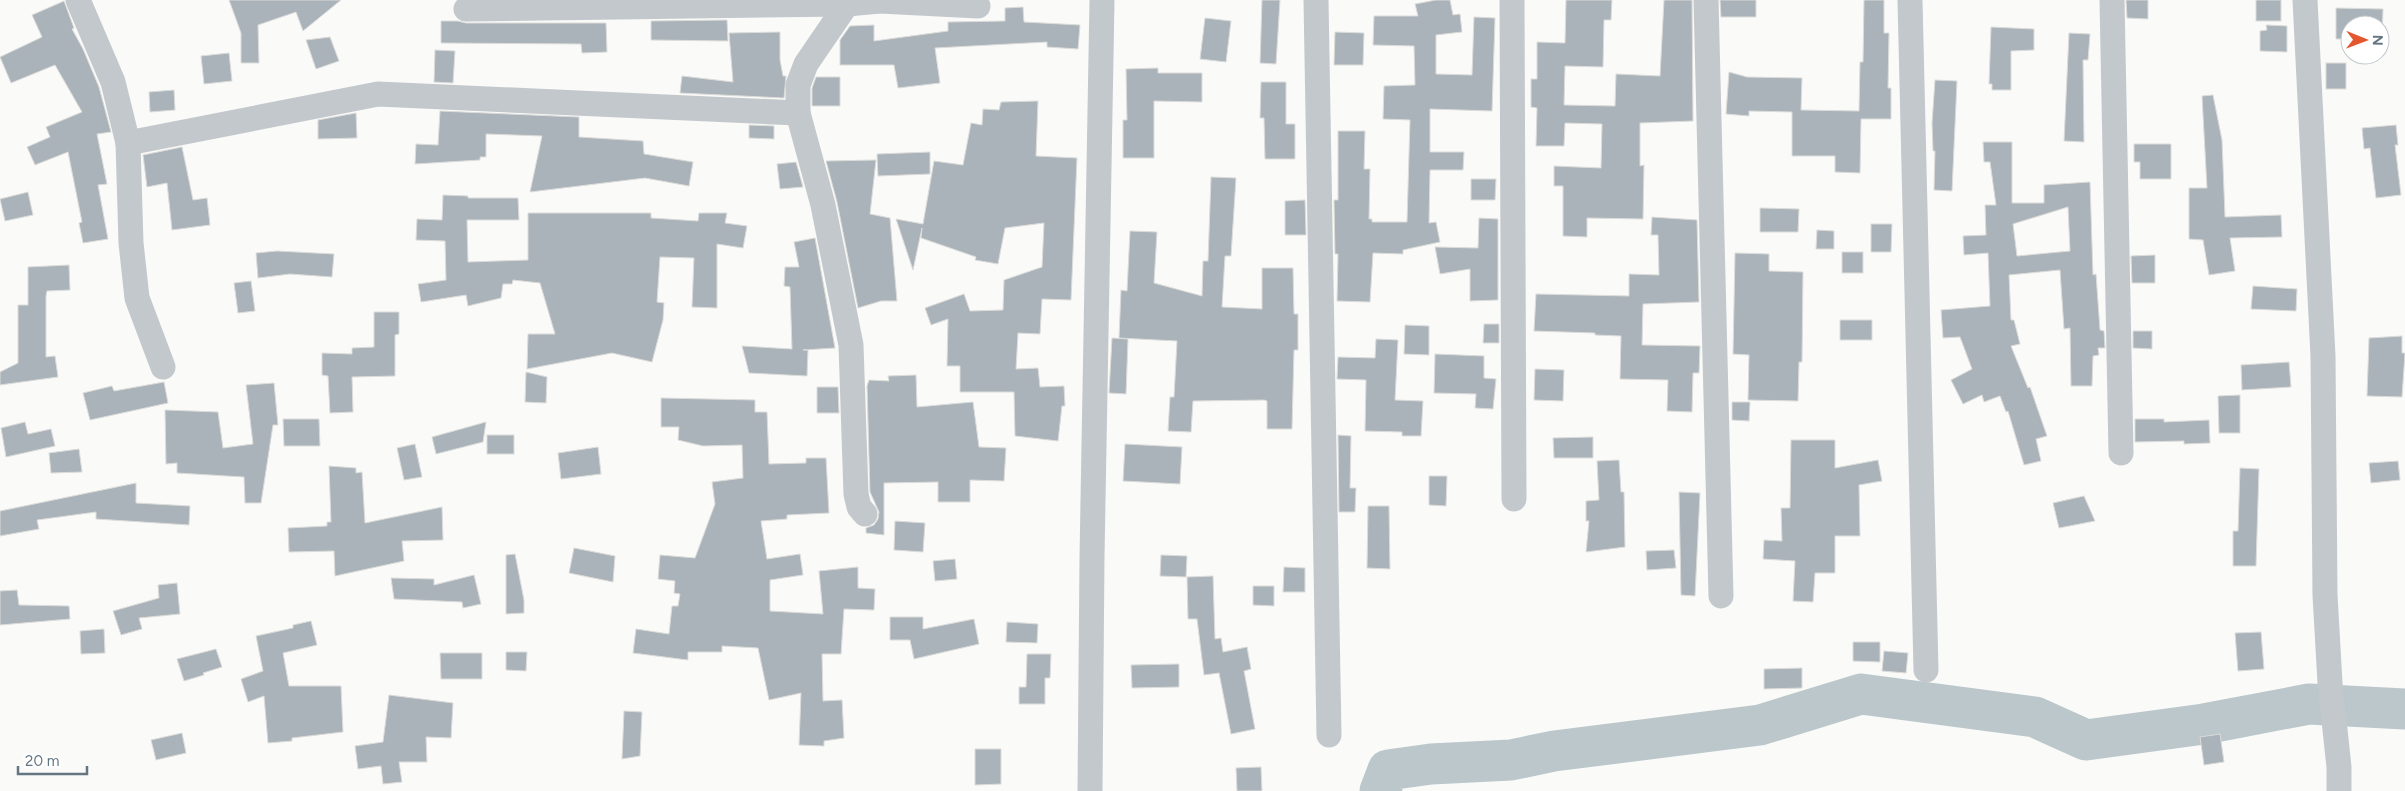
<svg xmlns="http://www.w3.org/2000/svg" width="2405" height="791" font-family="Figtree,sans-serif">
<style>
.lines{fill:none;stroke-linecap:round;stroke-linejoin:round}
.river{stroke:#bbc7cb;stroke-width:41}
.building{fill:#aab3b9;stroke:#dcdcda;fill-rule:evenodd}
.minor{stroke:#c3c8cc;stroke-width:25}
</style>
<rect width="100%" height="100%" fill="#fafaf8"/>
<g class="lines">
<path class="river" d="M1380,791l8,-21 43,-6 80,-4 43,-9 206,-26 101,-31 174,23 51,23 118,-16 105,-20 96,5"/>
</g>
<g class="building">
<path d="M229,0h112l-38,31 -7,-19 -38,13 1,38h-18v-30z"/>
<path d="M1262,0h18l-4,64 -16,-1z"/>
<path d="M1436,0h14l3,15 7,-1 2,18 -26,3v39l36,1 2,-58 21,1 -3,93 -62,-2v43h34l-1,18h-33l-1,53 7,-1 4,20 -37,8v4l-30,-1 -3,49 -33,-1 1,-47h-3l-1,-54h4v-69h27l-1,38h6l-1,50h3v3h35l3,-102 -27,-1 1,-33 31,-1 -1,-39 -41,-1 1,-29h44l-3,-12z"/>
<path d="M1566,0h46l-1,20h-7l-1,47 -38,-1 -1,39 51,1 1,-32 44,2 4,-76h28l1,121 -53,2v43l4,-1 -1,54 -56,-1v19l-24,-1v-50h-9v-20l47,2 1,-44 -37,-1 -1,23h-28l1,-38 -6,-1v-28h6v-37l28,1z"/>
<path d="M1720,0h36v17h-35z"/>
<path d="M1864,0h20v33h5l-1,55h3v31h-30l-1,54 -25,-1v-16h-43v-44l-43,-1v5l-23,-2 3,-42 18,5 55,1 -1,32 58,1 1,-49h3z"/>
<path d="M2126,0h22v19l-21,-1z"/>
<rect x="2256" y="0" width="25" height="21"/>
<path d="M64,1l10,27 -2,1 11,20 16,38 12,45 -14,2 10,50 -9,1 10,54 -25,4 -4,-20 3,-1 -14,-70 -33,13 -8,-18 23,-10 -4,-10 36,-15 -27,-47 -44,18 -11,-26 42,-20 -10,-22z"/>
<path d="M1023,7l1,15 56,3 -2,24 -31,-2v-5l-112,6 5,35 -42,5 -4,-23h-54v-25l10,-14 24,-1v16l74,-10v-9l57,-1v-13z"/>
<path d="M2336,8l47,1 -1,31h-2v-15h-30v14h-14z"/>
<path d="M1205,18l26,3 -5,41 -26,-3z"/>
<path d="M727,20l1,21 -77,-1v-19z"/>
<path d="M441,21h17l8,2h140l1,29 -25,1 -1,-9 -140,-1z"/>
<path d="M2266,25l21,1v26l-27,-1v-20l7,-1z"/>
<path d="M1991,27l43,2v21l-23,1v39h-19v-6h-3z"/>
<path d="M780,32v28l3,16h3l-2,22 -104,-5 2,-17 51,6 -4,-49z"/>
<path d="M1335,32l29,1 -1,32h-29z"/>
<path d="M2069,33l21,1 -2,26h-5l1,82 -20,-1z"/>
<path d="M330,37l9,24 -23,8 -10,-29z"/>
<path d="M435,50l20,1 -2,32 -19,-1z"/>
<path d="M229,53l3,28 -28,3 -3,-28z"/>
<rect x="2326" y="63" width="20" height="26"/>
<path d="M1158,68v5h44v29l-48,-1v57h-31v-38h4l-1,-51z"/>
<path d="M816,77h24v29h-28v-18z"/>
<path d="M1935,80l22,1 -5,110 -18,-1 1,-39h-2l-1,-28z"/>
<path d="M1261,82h25v42h9v35h-30l-1,-41h-4z"/>
<path d="M174,90l1,20 -25,2 -1,-20z"/>
<path d="M2213,95l9,45 3,77 56,-2 1,22 -52,1 5,33 -26,4 -6,-35 -14,-1v-51h18l-5,-92z"/>
<path d="M1038,101l-2,55 41,2 -6,142 -29,-1 -2,35 -22,-1 -2,36 22,-1 2,19 24,-1 1,20h-3l-4,35 -43,-5 -1,-44h-54v-26h-13l1,-47 -17,6 -6,-17 39,-14 6,17 33,-1 1,-30 38,-13 2,-44 -39,5 -7,36 -23,-4 1,-3 -55,-19 1,-10 -9,42 -17,-51 27,5 11,-63 29,4 8,-42 11,2 1,-16 16,1 2,-8z"/>
<path d="M440,111l139,6v20l64,4 1,13 49,8 -4,24 -44,-8 -115,14 12,-56 -56,-2v23h-6v3l-65,4 1,-20 22,1z"/>
<path d="M356,113l1,25 -39,1v-19z"/>
<path d="M749,125l25,1v13l-25,-1z"/>
<path d="M2396,125l2,20h-3l6,50 -25,3 -6,-50 -6,1 -2,-21z"/>
<path d="M1983,142h29v61h32v-18l46,-3 3,93 3,-1 4,56 4,1 1,17h-7l1,7 -6,1 -1,30h-21l-1,-58 -6,1 -4,-59 -51,5 2,45h3l6,24 -9,2 17,42 2,-1 17,49 -11,3 5,22 -17,4 -16,-54 -2,1 -6,-16 -16,6 -2,-7 -19,9 -12,-24 21,-11 -12,-32 -17,1 -2,-28 49,-4 -2,-53 -24,2 -1,-19 23,-1 -1,-30h11l-6,-43h-6zM2068,207l2,44 -53,5 -4,-32z"/>
<path d="M2134,144h37v35h-31v-17h-6z"/>
<path d="M182,147l11,53 14,-2 3,27 -38,5 -5,-47 -20,4 -4,-32z"/>
<path d="M930,152v22l-52,2 -1,-22z"/>
<path d="M876,160l-6,54 20,4 7,83h-16l-23,7 -21,-106 -11,-41z"/>
<path d="M796,162l7,25 -23,2 -3,-25z"/>
<path d="M1211,177l25,1 -5,78h-6l-3,51 40,2v-41h31l1,46h4v36h-4l-2,79h-25v-28l-3,-1 -71,1 -2,31 -23,-1 2,-34h4l3,-56 -58,-3 2,-48 6,1 3,-60 27,1 -3,51 48,13 1,-35h5z"/>
<path d="M1471,179h25l-1,21h-24z"/>
<path d="M28,192l5,23 -28,6 -5,-22z"/>
<path d="M443,195l25,1v2h50l1,22h-52l1,42 60,-2v-47h123v5l47,3 1,-8h28l-2,10 22,3 -4,22 -26,-4v64l-25,-1 2,-49 -34,-1 -3,45 7,1 -1,17 -11,42 -40,-9 -85,16 1,-35h27l-15,-51 -27,-3 -1,4h-9l-2,14 -33,8 -2,-11 -45,7 -3,-18 28,-4 -1,-39 -29,-1 1,-21 25,1z"/>
<path d="M1305,200l1,35h-21v-34z"/>
<path d="M1760,208l39,1 -1,23h-38z"/>
<path d="M1652,217l45,3 2,82 -56,2 -1,41 58,1 -1,27h-6l-1,39 -25,-1 1,-31 -48,-1 1,-43 -26,-1v-2l-61,-2 2,-37 93,2v-22l30,1 -1,-40h-7z"/>
<path d="M1479,218l19,1v81l-28,1v-32l-30,5 -5,-27 43,1z"/>
<path d="M1871,224h21l-1,28h-20z"/>
<path d="M1817,230l17,1v18h-18z"/>
<path d="M815,238l20,110 -32,2h5l-1,26 -58,-3 -7,-27 50,3 -2,-62 -6,-1 1,-19h14l-5,-25z"/>
<path d="M277,251l57,3 -2,23 -42,-3 -32,4 -2,-25z"/>
<rect x="1842" y="252" width="21" height="21"/>
<path d="M1735,253l34,1v17l34,1 -1,90h-3l-1,39 -50,-1 1,-45 -16,-1z"/>
<path d="M2155,255v28h-23l-1,-27z"/>
<path d="M69,265l1,25 -23,1 -1,5v61l9,-1 3,21 -58,8v-13l18,-9v-58h10v-38z"/>
<path d="M251,281l4,30 -17,2 -4,-30z"/>
<path d="M2253,286l44,3 -1,22 -45,-2z"/>
<path d="M374,312h25v22l-4,1v41l-43,1 1,35 -23,1 -2,-37 -6,-1v-22l30,1v-6l22,-1z"/>
<rect x="1840" y="320" width="32" height="20"/>
<path d="M1484,324h15v19h-16z"/>
<path d="M1405,325l24,1v29l-25,-1z"/>
<path d="M2133,331h19v18l-19,-1z"/>
<path d="M2402,336v17h3l-3,44 -35,-1 2,-58z"/>
<path d="M1112,338l16,1 -2,55 -17,-1z"/>
<path d="M1376,339l22,1 -3,60 28,1 -2,35h-19v-4l-37,-1 1,-51 -29,-1 1,-22 37,1z"/>
<path d="M1435,354l49,2v22l12,1 -3,30 -18,-1 1,-14 -42,-1z"/>
<path d="M2289,362l2,25 -49,3 -1,-25z"/>
<path d="M1535,369l29,1 -1,31 -29,-1z"/>
<path d="M526,372l21,5 -1,26 -21,-1z"/>
<path d="M916,375l1,32 56,-5 6,45 27,1 -2,33 -34,-1v22h-32v-20l-54,1v52l-18,-2v-5l8,-3 4,-6 1,-7 -9,-20 -3,-106 2,-6 20,1 -1,-5z"/>
<path d="M164,382l4,21 -78,17 -7,-27 29,-7 2,5z"/>
<path d="M274,383l4,42h-5l-12,78h-16l-1,-26 -67,-4v-10l-11,1 -1,-54 53,2 5,36 30,-4 -7,-59z"/>
<path d="M817,387h21l1,26h-22z"/>
<path d="M2240,395v38h-21l-1,-37z"/>
<path d="M661,398l94,2v12h12l2,52 37,-1v-5h20l3,55 -42,2v4l-26,2 6,38 33,-5 3,21 -33,5v31l53,3 -4,-43 39,-4v21l17,1 -1,21 -30,-1 -3,45h-19l1,47 19,-1 2,38 -20,3v5l-25,-1 2,-52 -32,7 -11,-52 -36,-2v6h-34v8l-55,-7 3,-24 33,5 3,-28h6l2,-12 -6,-1 1,-12 -17,-2 2,-24 35,3 20,-54 -3,-22 31,-4 -1,-33 -39,1 -25,-6 1,-13h-18z"/>
<path d="M1732,402h18l-1,19 -17,-1z"/>
<path d="M283,419h36l1,27h-36z"/>
<path d="M2135,419h29v3l45,-2 1,23 -26,1v-3l-49,1z"/>
<path d="M25,422l3,12 23,-5 4,17 -49,11 -5,-29z"/>
<path d="M486,422l-3,20 -47,12 -4,-17z"/>
<rect x="487" y="435" width="27" height="19"/>
<path d="M1338,435l13,1 -1,52h6l-1,24h-16z"/>
<path d="M1593,437v21h-39l-1,-20z"/>
<path d="M1791,440h44v28l43,-8 4,21 -23,4 1,51h-25v37h-20l-2,29 -20,-1 2,-40 -32,-2 1,-19 18,1 -1,-33h9z"/>
<path d="M415,444l7,33 -18,3 -7,-32z"/>
<path d="M1125,444l57,3 -2,37 -57,-3z"/>
<path d="M598,447l3,27 -40,5 -3,-26z"/>
<path d="M79,449l3,23 -31,1 -2,-20z"/>
<path d="M1619,460l2,32h3l1,55 -39,5 3,-31h-3v-20l13,-1 -2,-39z"/>
<path d="M2398,461l2,19 -29,3 -2,-20z"/>
<path d="M329,466l27,2v5l6,-1 3,51 77,-16 1,33 -41,1 2,20 -69,15 -1,-25 -45,1 -1,-24 39,-2v-4h4z"/>
<path d="M2240,468l19,1 -3,97h-23v-35h5z"/>
<path d="M1429,476h18l-1,30 -17,-1z"/>
<path d="M136,483v20l54,3 -1,19 -93,-6v-7l-59,8 2,9 -39,7v-25z"/>
<path d="M1679,492l21,1 -5,103 -14,-1z"/>
<path d="M2084,496l11,25 -36,7 -6,-25z"/>
<path d="M1368,506h21l1,63 -23,-1z"/>
<path d="M895,521l30,2 -2,29 -29,-2z"/>
<path d="M574,548l41,8 -2,26 -44,-9z"/>
<path d="M1674,550l2,18 -29,2 -1,-19z"/>
<path d="M515,554l9,46v13l-18,1v-59z"/>
<path d="M1161,555l26,1 -1,21 -26,-1z"/>
<path d="M955,559l2,20 -22,2 -2,-20z"/>
<path d="M1284,567l21,1v24h-22z"/>
<path d="M474,575l7,29 -18,4 -1,-6 -68,-3 -3,-21 43,1v6z"/>
<path d="M1213,576l2,63 6,-1 2,14 24,-5 4,22 -7,2 11,58 -24,5 -12,-61 -15,2 -7,-56h-9l-1,-42z"/>
<path d="M177,583l3,31 -41,4 3,11 -21,6 -8,-24 46,-13 -1,-13z"/>
<path d="M1253,586h21v20l-21,-1z"/>
<path d="M17,590l2,15 50,1 1,13 -70,6v-34z"/>
<path d="M890,617h33v12l51,-10 5,25 -65,15 -4,-19h-20z"/>
<path d="M311,621l6,24 -34,8 6,33h52l2,46 -51,6v3l-24,2 -4,-47 -16,6 -7,-23 22,-8 -7,-35 37,-8v-3z"/>
<path d="M1007,622l31,2 -1,19 -31,-1z"/>
<path d="M104,629l1,24 -24,1 -1,-23z"/>
<path d="M2261,632l3,37 -26,2 -3,-38z"/>
<path d="M1853,642h27v20l-27,-1z"/>
<path d="M216,649l6,18 -19,6 1,2 -20,6 -7,-22z"/>
<path d="M1884,651l24,2 -2,20 -24,-2z"/>
<path d="M506,652h21l-1,19 -20,-1z"/>
<path d="M440,653h42v26h-41z"/>
<path d="M1027,654h24l-1,24h-5v26h-26v-17h7z"/>
<path d="M1179,664v23l-47,1 -1,-23z"/>
<path d="M1802,668v20l-38,1v-20z"/>
<path d="M389,695l64,8 -2,35 -25,-1 1,25h-28l3,20 -19,2 -2,-18 -23,3 -3,-23 28,-4z"/>
<path d="M624,711l18,1 -2,44 -18,3z"/>
<path d="M182,733l4,20 -30,7 -5,-20z"/>
<path d="M2220,734l4,28 -20,3 -4,-28z"/>
<path d="M975,749h26v35l-26,1z"/>
<path d="M1261,767l1,24h-25l-1,-23z"/>
</g>
<g class="lines">
<g class="minor">
<path d="M78,0l35,82 15,61 3,100 6,55 26,69"/>
<path d="M1316,0l13,735"/>
<path d="M1512,0l2,499"/>
<path d="M1706,0l15,596"/>
<path d="M1910,0l16,670"/>
<path d="M2112,0l9,453"/>
<path d="M2305,0l18,356 2,239 5,88 9,84v24"/>
<path d="M466,9l381,-5 33,-3 98,5"/>
<path d="M798,113l25,92 28,140 5,149 3,13 6,7"/>
<path d="M128,143l250,-49 420,19v-28l8,-21 41,-60"/>
<path d="M1090,791l2,-234 10,-557"/>
</g>
</g>
<g transform="translate(2365 40) rotate(91)"><circle r="24" fill="#ffffff" stroke="#c1c8cd"/>
<path d="M0-4L9 19L0 12L-9 19Z" fill="#e4572e"/>
<text y="-8" font-size="14" font-weight="bold" text-anchor="middle" fill="#657683">N</text>
</g>
<path d="M18 766v8h69v-8" fill="none" stroke="#657683" stroke-width="2.5"/>
<text x="25" y="766" font-size="15" fill="#657683" stroke="#ffffff" stroke-width="4" paint-order="stroke">20 m</text>
</svg>
